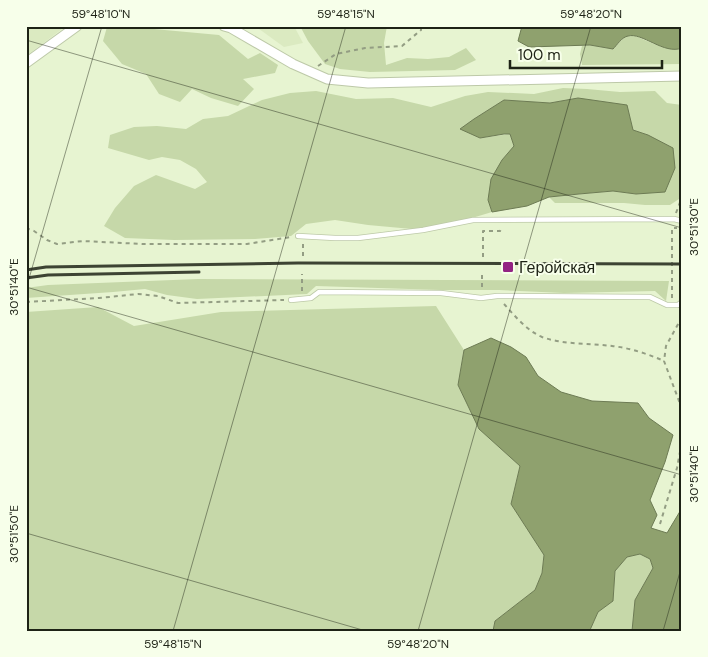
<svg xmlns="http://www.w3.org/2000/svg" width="708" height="657" font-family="'DM Sans',sans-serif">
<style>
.built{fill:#dbeac1}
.green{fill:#c6d8a9}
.water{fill:#8fa16e;stroke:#6d7b54}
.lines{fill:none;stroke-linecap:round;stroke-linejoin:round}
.service-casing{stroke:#bdc9a8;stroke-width:6}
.minor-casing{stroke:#bdc9a8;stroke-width:11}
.path{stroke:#939d83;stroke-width:2;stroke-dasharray:4 4;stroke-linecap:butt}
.service{stroke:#fff;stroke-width:4.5}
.minor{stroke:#fff;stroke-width:9}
.rail{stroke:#3d4333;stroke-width:3}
.ticks{fill:none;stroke:#1e2316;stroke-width:1;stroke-opacity:0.45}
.poi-dot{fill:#932383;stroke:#f7ffea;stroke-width:2}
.labels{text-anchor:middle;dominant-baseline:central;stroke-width:4;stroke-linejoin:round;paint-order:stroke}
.poi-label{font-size:16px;fill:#1e2316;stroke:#f7ffea;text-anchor:start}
.neatline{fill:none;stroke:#1e2316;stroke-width:2}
.ticks-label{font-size:12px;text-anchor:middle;fill:#1e2316}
</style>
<rect width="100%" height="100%" fill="#e7f4d1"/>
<g class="built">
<path d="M26,26h40l-40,30z"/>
<path d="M255,26h39l9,17 -19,4z"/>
</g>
<g class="green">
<path d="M300,26h87l-3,17 2,22 21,-7 21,1 21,-2 17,-9 10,12 -21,10 -85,2 -30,-3 -15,-5 -17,-23z"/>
<path d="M107,27l47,2 65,6 29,24 12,-6 18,12 -3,8 -32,6 11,10 -16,17 -27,-8 -19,-9 -12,13 -21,-8 -13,-20 -24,-10 -19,-23z"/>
<path d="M633,35c13,5 36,18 49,13v16l-100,1 -2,-11 2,-8 8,-1 23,4 13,-13z"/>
<path d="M563,88l24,1 33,3 35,-1 12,12 15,2v92l-12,8h-25l-21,-2h-69l-6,-6 64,-6 23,3 12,-59 -16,-5 -54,-32 -28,5 -46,-3 -30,19 -13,10 19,9 30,-4 5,12 -13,14 -14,40 4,12 -40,12 -40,5 -44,-4 -33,-5 -29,4 -15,12 -36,3 -81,1 -49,-2 -21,-12 11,-18 19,-22 22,-11 39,14 12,-7 -11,-13 -16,-9 -18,-3 -13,3 -41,-12 2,-13 24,-8 23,-1 29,3 17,-10 25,-3 34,-16 28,-7 26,-2 40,8 37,-1 38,9 34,-11 23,-4 46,2z"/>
<path d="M198,279l471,2 -3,20 -11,-10 -91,2 -65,-3h-59l-124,-4 -9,8 -110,5 -30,-4 -22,-6 -32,3 -87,6v-10l22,-3z"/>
<path d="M436,306l28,44 -6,35 21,44 41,37 -9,38 33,50 -2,19 -7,17 -40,31 -2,10h-467v-319l72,-5 36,19 87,-14z"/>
<path d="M640,554l10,5 3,9 -18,32 -3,31h-44l2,-1 8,-18 15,-11 2,-30 12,-14z"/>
</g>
<g class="water">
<path d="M522,26h160v22c-18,7 -40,-16 -54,-12 -6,1 -11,9 -15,13l-23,-4 -61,2 -11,-6z"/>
<path d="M578,98l49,7 6,25 15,5 25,13 2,20 -10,24 -29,2 -23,-3 -34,3 -30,3 -22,9 -35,6 -4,-12 3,-21 11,-19 12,-14 -4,-12h-6l-24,4 -20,-9 14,-10 30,-19 46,3z"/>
<path d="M491,338l20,9 15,10 12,19 23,16 31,9 46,2 11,15 24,17 -8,27 -15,38 7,15 -6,13 16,5 15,-25v123h-50l3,-31 18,-32 -3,-9 -10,-5 -13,3 -12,14 -2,30 -15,11 -8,18 -2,1h-95l2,-10 40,-31 7,-17 2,-18 -33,-51 9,-38 -41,-37 -21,-44 6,-35z"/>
</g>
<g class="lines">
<g class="service-casing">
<g id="service">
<path d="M298,236l37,2h23l65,-8 50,-10 201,-1 8,2"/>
<path d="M291,300l20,-2 8,-6 122,1 40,5 16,-2 153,1 17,8h11l4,-3"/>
</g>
</g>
<g class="minor-casing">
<g id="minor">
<path d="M224,26l7,2 62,36 34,15 41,4 314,-7"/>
<path d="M26,63l51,-37"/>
</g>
</g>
<g class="path">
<path d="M318,66l18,-12 29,-6 37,-2 19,-16v-4"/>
<path d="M676,213l6,-16"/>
<path d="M26,228l8,3 13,9 10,4 26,-3 59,3h105l44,-7"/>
<path d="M303,256v-14"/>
<path d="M483,257v-26h17l2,-4"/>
<path d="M482,275v15"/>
<path d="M302,291v-17"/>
<path d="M672,298v-70h5"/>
<path d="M26,302l73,-4 39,-4 20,2 20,7 106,-3"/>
<path d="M504,304c11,12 22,26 38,33 22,8 47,6 70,9 18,2 36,8 52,15"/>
<path d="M682,317l-16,29 -2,15 18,48"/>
<path d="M660,524l17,-56 3,-16 2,-36"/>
</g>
<use href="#service" class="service"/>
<use href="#minor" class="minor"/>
<g class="rail">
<path d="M26,270l20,-3 252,-4 384,1"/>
<path d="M26,278l22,-3 151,-3"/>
</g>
</g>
<path class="ticks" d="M26,40l656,188M26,287l656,188M26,289l76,-263M26,533l340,98M173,631l173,-605M418,631l173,-605M663,631l19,-66"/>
<rect class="poi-dot" x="502" y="261" width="12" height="12" rx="2.5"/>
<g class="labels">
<g class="poi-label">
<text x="519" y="267">Геройская</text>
</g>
</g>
<rect width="708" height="657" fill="none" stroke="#f7ffea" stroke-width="55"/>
<path d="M510 60v8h152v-8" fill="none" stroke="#1e2316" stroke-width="2.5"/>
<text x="518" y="60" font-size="15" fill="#1e2316" stroke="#f7ffea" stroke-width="4" paint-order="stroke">100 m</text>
<rect x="28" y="28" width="652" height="602" class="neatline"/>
<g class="ticks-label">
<text x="101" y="18">59°48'10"N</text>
<text x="346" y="18">59°48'15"N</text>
<text x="591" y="18">59°48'20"N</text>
<text transform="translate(694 227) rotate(-90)" y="4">30°51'30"E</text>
<text transform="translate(14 287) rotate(-90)" y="4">30°51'40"E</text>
<text transform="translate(694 474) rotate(-90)" y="4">30°51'40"E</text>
<text transform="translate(14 534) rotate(-90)" y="4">30°51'50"E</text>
<text x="173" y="648">59°48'15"N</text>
<text x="418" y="648">59°48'20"N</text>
</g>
</svg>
